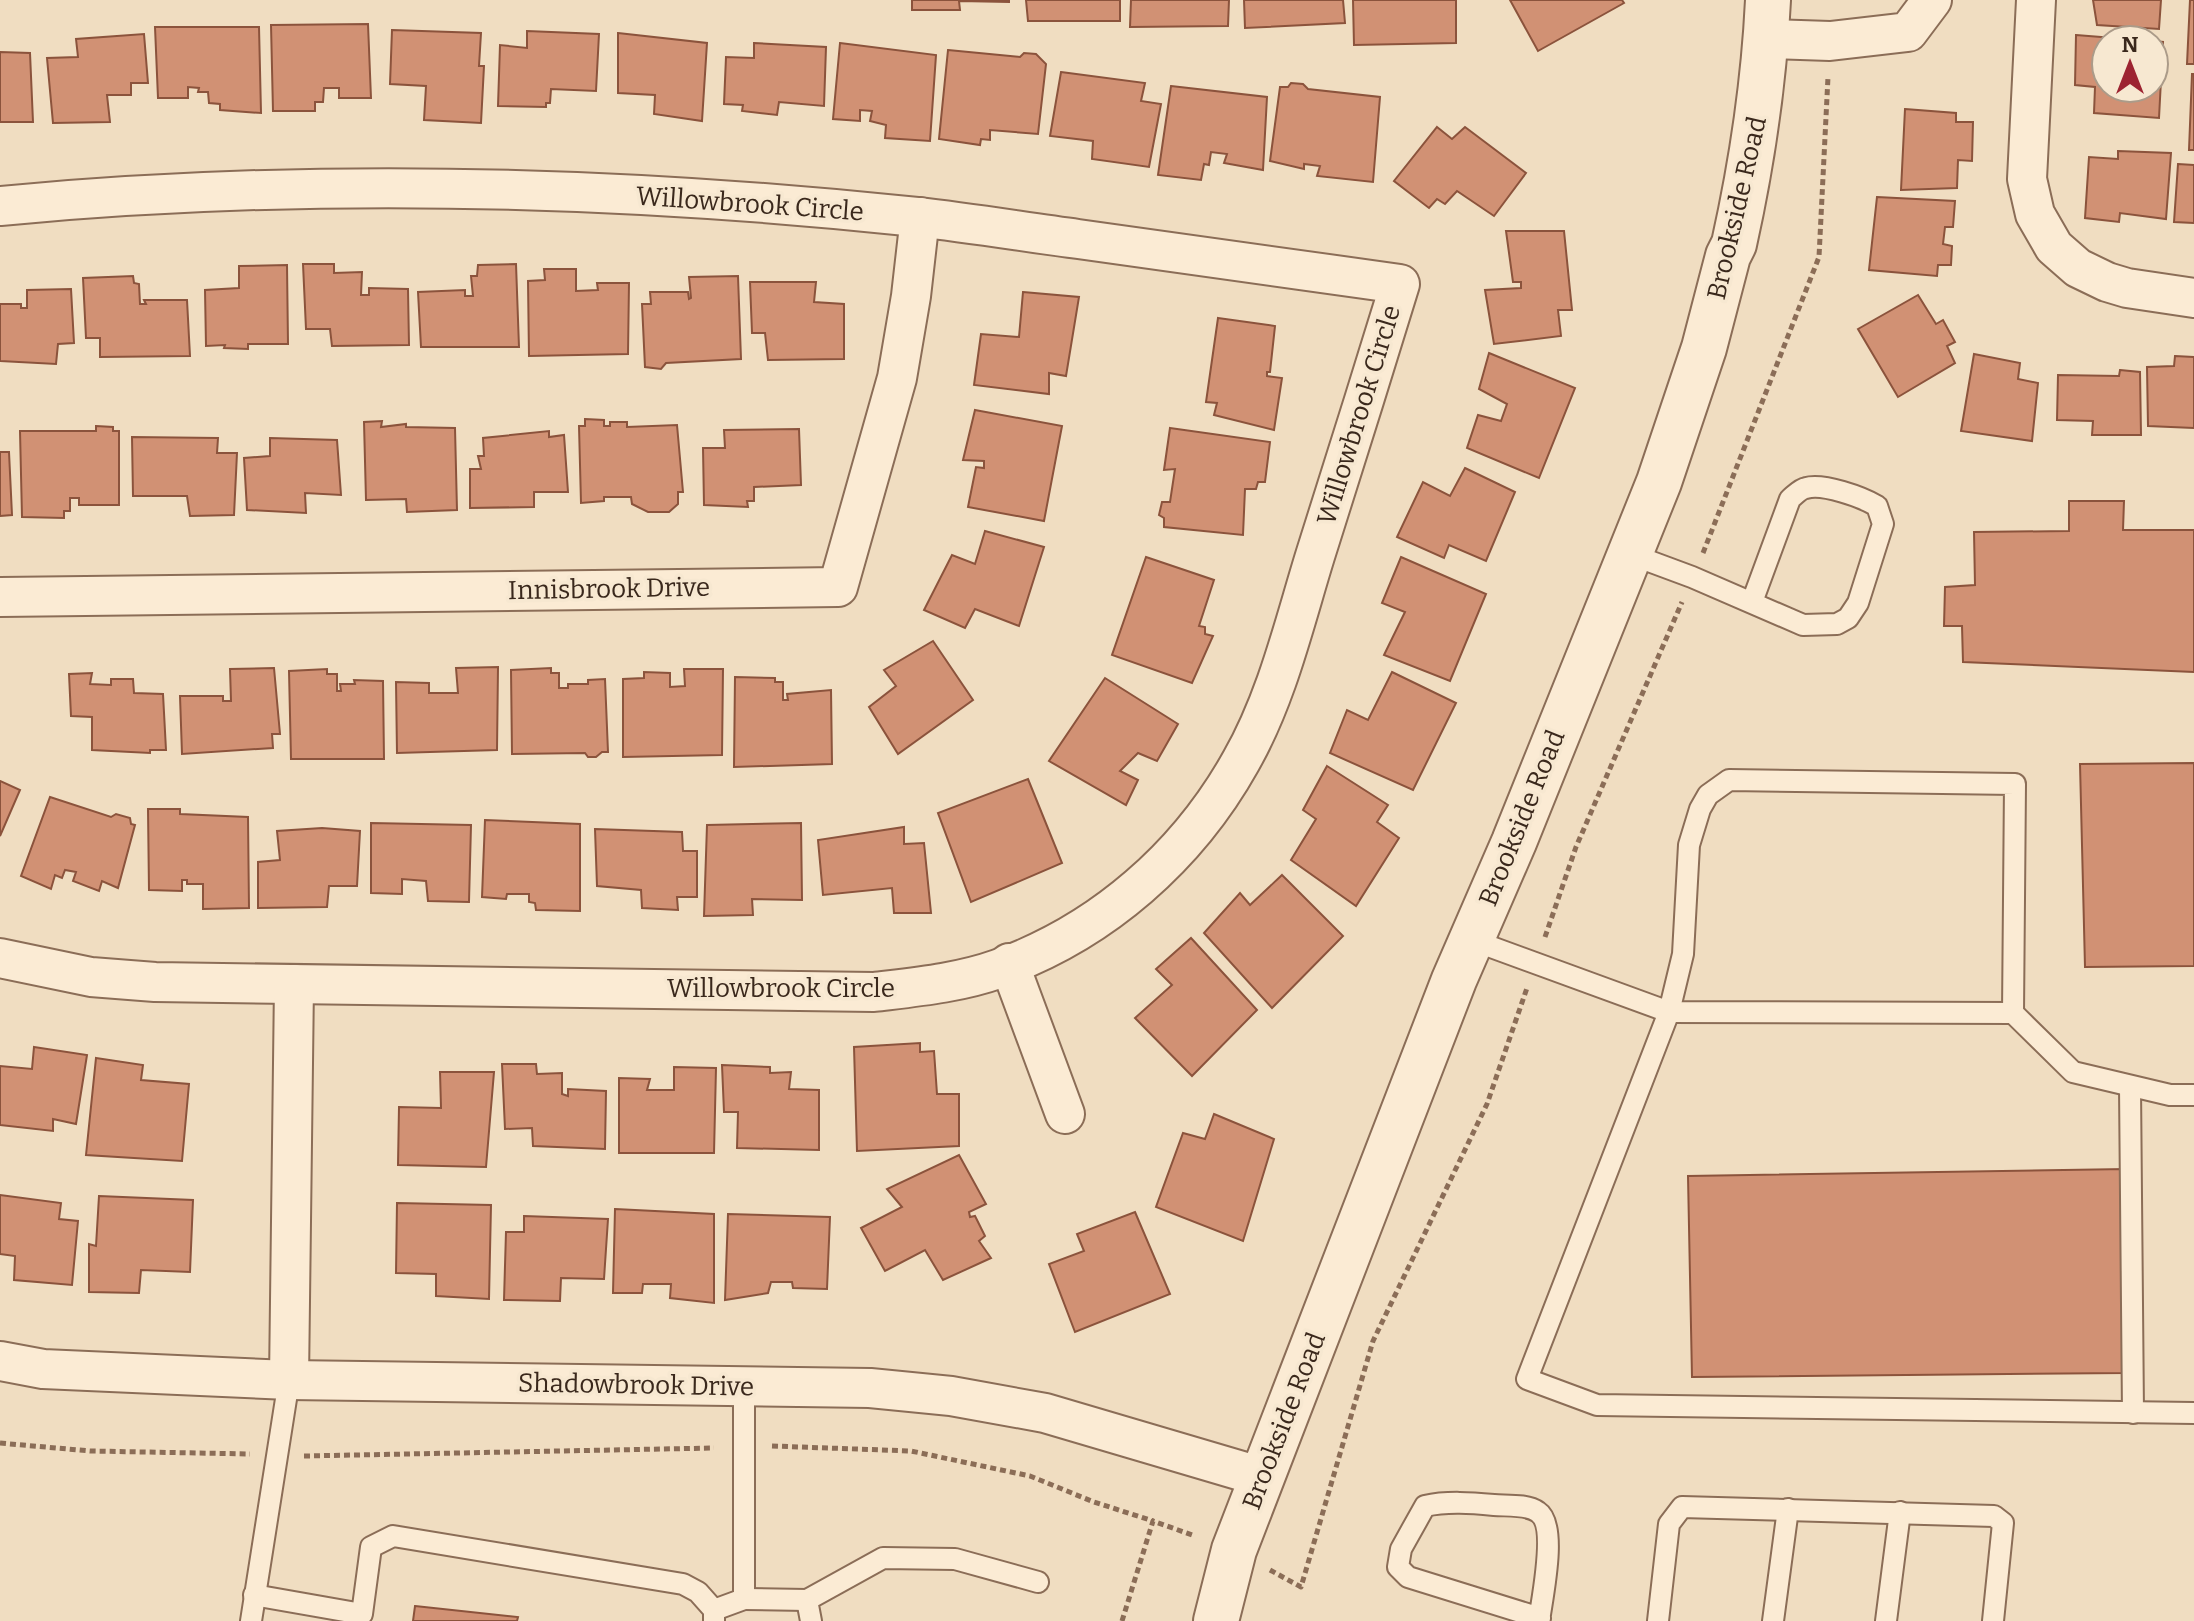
<svg xmlns="http://www.w3.org/2000/svg" width="2194" height="1621" font-family="Bitter,serif">
<style>
.building{fill:#d19174;stroke:#8b533c;stroke-width:2}
.lines{fill:none;stroke-linecap:round;stroke-linejoin:round}
.service-casing{stroke:#8b6d57;stroke-width:24}
.minor-casing{stroke:#8b6d57;stroke-width:42}
.tertiary-casing{stroke:#8b6d57;stroke-width:48}
.path{stroke:#8b6d57;stroke-width:5;stroke-dasharray:6 4;stroke-linecap:butt}
.service{stroke:#fbebd4;stroke-width:20}
.minor{stroke:#fbebd4;stroke-width:38}
.tertiary{stroke:#fbebd4;stroke-width:44}
.labels{text-anchor:middle;dominant-baseline:central;stroke-width:7;stroke-linejoin:round;paint-order:stroke}
.street-label{font-size:26px;fill:#3a281c;stroke:#f7e8d1}
</style>
<rect width="100%" height="100%" fill="#f0ddc1"/>
<g class="building">
<path d="M912,0h97v2l-50,-1 1,9h-48z"/>
<path d="M1026,0h94v21h-92z"/>
<path d="M1131,0h98l-1,26 -98,1z"/>
<path d="M1244,0h99l2,23 -100,5z"/>
<path d="M1353,0h103v43l-102,2z"/>
<path d="M1510,0h112l2,3 -86,48z"/>
<path d="M2093,0h68l-2,29 -62,-4z"/>
<path d="M2190,0h4v64h-7z"/>
<path d="M368,24l3,74h-32v-10h-15l-1,14h-8v9h-42l-2,-86z"/>
<path d="M155,27h104l2,86 -41,-3v-6l-11,-1 -1,-11h-10l1,-4 -11,-1v11h-30z"/>
<path d="M392,30l89,3 -2,33h5l-3,57 -57,-3 2,-34 -36,-2z"/>
<path d="M527,31l72,3 -3,57 -45,-2 -1,14h-4v4l-48,-1 2,-61 27,3z"/>
<path d="M618,33l89,10 -5,78 -48,-7 1,-19 -37,-2z"/>
<path d="M144,34l4,49h-17v12h-24l3,27 -57,1 -6,-65 31,-1 -2,-18z"/>
<path d="M2076,35l63,5h-33v48h48v-47l9,1 -4,76 -65,-5 1,-26 -20,-2z"/>
<path d="M754,43l72,4 -2,59 -45,-4 -2,13 -35,-4 1,-6 -19,-1 2,-47 28,1z"/>
<path d="M840,43l96,12 -6,86 -45,-3 1,-13 -16,-4 2,-10 -12,-1v11l-27,-2z"/>
<path d="M948,50l72,7 4,-4 12,1 10,10 -8,70 -48,-4v10l-9,-1 -1,6 -41,-6z"/>
<path d="M0,52l30,1 3,69h-33z"/>
<path d="M1061,72l84,11 -4,18 20,3 -12,63 -57,-8 1,-18 -43,-5z"/>
<path d="M2192,74h2v76h-5z"/>
<path d="M1291,83l12,1 5,5 72,8 -7,85 -56,-6 3,-10 -16,-2v5l-34,-8 10,-74h8z"/>
<path d="M1171,86l96,11 -4,73 -39,-7 3,-9 -16,-2 -2,13 -5,-1 -3,16 -43,-5z"/>
<path d="M1905,109l51,4v9h17l-1,39 -14,-1 -1,28 -56,2z"/>
<path d="M1437,127l15,12 13,-12 61,46 -32,43 -37,-25 -12,13 -8,-5 -8,9 -35,-27z"/>
<path d="M2118,151l53,2 -5,66 -46,-6 -1,9 -34,-4 4,-61 29,2z"/>
<path d="M2178,164l16,1v58l-20,-1z"/>
<path d="M1877,197l78,4 -2,26h-8l-2,17 9,2 -1,19h-13l-1,11 -68,-6z"/>
<path d="M1506,231h58l8,79h-14l3,26 -67,8 -9,-54 36,-2v-6h-8z"/>
<path d="M303,264h31v9l28,-1 -1,23h8v-7l39,1 1,56 -77,1 -2,-17h-24z"/>
<path d="M516,264l3,83h-98l-3,-55 47,-2v6h8l-2,-20h6l1,-11z"/>
<path d="M287,265l1,79h-40v5l-24,-1 1,-3 -19,1 -1,-56 34,-2v-22z"/>
<path d="M544,269h32v22l22,-1 -1,-7h32l-1,71 -99,2 -1,-75 17,-1z"/>
<path d="M133,276l1,7 5,1 1,20h6l-2,-4h43l3,56 -90,1v-19h-14l-3,-60z"/>
<path d="M738,276l3,83 -75,4 -5,6 -16,-2 -3,-63h9l-1,-12h38l1,7 2,-1 -2,-21z"/>
<path d="M750,282h66l-2,20 30,2v55l-76,1 -3,-27h-13z"/>
<path d="M71,289l3,54 -16,1 -2,20 -56,-3v-57h21v4h6v-18z"/>
<path d="M1023,292l56,5 -13,79 -17,-3v21l-75,-9 7,-51 38,3z"/>
<path d="M1918,295l18,29 7,-4 12,22 -8,4 8,17 -57,34 -40,-68z"/>
<path d="M1218,318l57,8 -5,46h-3v4l15,2 -8,52 -60,-15 3,-12 -11,-1z"/>
<path d="M1489,353l86,35 -36,90 -72,-30 11,-33 23,6 6,-17 -28,-15z"/>
<path d="M1974,354l46,9 -2,16 20,4 -6,58 -71,-10z"/>
<path d="M2175,356l19,1v71l-46,-2 -1,-59 27,-1z"/>
<path d="M2120,370l20,2 1,63h-49l1,-14 -36,-1 1,-45 61,1z"/>
<path d="M975,410l87,16 -18,95 -76,-14 8,-40 8,1v-7l-21,-1z"/>
<path d="M585,419l19,1v6h6v-4h17v5l50,-2 6,67h-5v12l-9,8h-21l-16,-8 -1,-7h-27v4l-23,2 -2,-77h6z"/>
<path d="M382,421l-1,6 25,-3v3l49,1 2,82 -50,2 -1,-13 -40,1 -2,-78z"/>
<path d="M96,426l17,1v4h6v74h-40v-7h-9v13h-6v7l-42,-1 -2,-86h76z"/>
<path d="M1170,428l100,14 -5,40h-7l-2,7h-11l-2,46 -79,-8v-9l-5,-3 3,-13h8l5,-33 -11,1z"/>
<path d="M799,429l2,56 -47,2v14h-7l1,6 -44,-2 -1,-57h22l-1,-18z"/>
<path d="M549,431v6l15,-2 4,57h-34v15l-64,1v-39h11l-3,-13h6l-1,-18z"/>
<path d="M132,437l86,1 -1,15h20l-3,62 -44,1 -3,-20h-54z"/>
<path d="M270,438l67,2 4,55 -36,-2 1,20 -59,-3 -3,-52 26,-2z"/>
<path d="M0,452h9l3,63 -12,1z"/>
<path d="M1465,468l50,24 -29,69 -37,-16 -5,13 -47,-21 26,-55 27,14z"/>
<path d="M2069,501h55l-1,29h71v142l-231,-10 -1,-36h-18l1,-39 30,-2 -1,-53 95,-1z"/>
<path d="M985,531l59,16 -25,79 -44,-17 -10,19 -41,-18 28,-55 23,9z"/>
<path d="M1146,557l68,23 -15,46 6,1v7l8,2 -21,47 -80,-28z"/>
<path d="M1401,557l85,37 -36,87 -66,-26 21,-43 -23,-9z"/>
<path d="M933,641l40,59 -75,54 -29,-47 27,-21 -12,-16z"/>
<path d="M498,667l-1,83 -100,3 -1,-71 33,1v10h29l-2,-25z"/>
<path d="M274,668l6,66h-8l1,14 -91,6 -2,-58h43v5h8l-1,-32z"/>
<path d="M551,668v5h8v15h9v-4h20v-4l17,-1 3,73h-6l-6,5h-8l-3,-4 -73,1 -1,-84z"/>
<path d="M327,669v5h10v17h4l-1,-7h15l-1,-4 29,1 1,78h-93l-2,-88z"/>
<path d="M684,669h39l-1,86 -99,2v-78l21,-1v-6l26,1v14l15,-1z"/>
<path d="M1392,672l64,31 -43,87 -83,-37 17,-43 21,10z"/>
<path d="M92,673l-2,11 21,1v-6h22l1,14 29,1 3,56h-16v3l-58,-3v-33l-21,-1 -2,-42z"/>
<path d="M735,677l40,1v4h8v18h5l-1,-6 44,-4 1,74 -98,3z"/>
<path d="M1105,678l73,46 -21,37 -19,-8 -18,18 18,9 -12,25 -77,-44z"/>
<path d="M2194,763v203l-109,1 -5,-203z"/>
<path d="M1327,766l61,39 -11,17 22,16 -43,68 -65,-46 25,-41 -13,-9z"/>
<path d="M1028,779l34,84 -91,39 -33,-89z"/>
<path d="M0,781l20,9 -20,46z"/>
<path d="M50,797l61,20 5,-3 14,4 1,6 4,1 -17,63 -16,-7 -3,10 -26,-10 3,-9 -11,-2 -3,8 -7,-3 -4,14 -30,-13z"/>
<path d="M148,809h32v5l68,3 1,91 -46,1v-25h-16v-4h-5v11l-33,-1z"/>
<path d="M485,820l95,4v87l-44,-1 -1,-7 -6,-1v-8h-22l-1,5 -24,-2z"/>
<path d="M371,823l100,2 -2,77 -41,-1 -2,-20 -24,-2v15l-31,-1z"/>
<path d="M801,823l1,77 -50,-1 1,16 -49,1 3,-91z"/>
<path d="M904,827v17l20,-1 7,70h-37l-2,-25 -69,7 -5,-55z"/>
<path d="M322,828l38,3 -3,55h-28l-2,21 -69,1v-46l22,-2 -3,-29z"/>
<path d="M595,829l87,3 1,19h14v46h-20l1,13 -36,-2 -1,-18 -44,-4z"/>
<path d="M1282,875l61,61 -71,72 -68,-75 36,-40 10,12z"/>
<path d="M1191,938l66,72 -65,66 -57,-58 37,-33 -16,-16z"/>
<path d="M920,1043v9l14,-1 3,43h22v52l-102,5 -3,-104z"/>
<path d="M34,1047l53,8 -11,69 -23,-5v12l-53,-6v-59l32,3z"/>
<path d="M96,1058l47,7 -2,15 48,4 -7,77 -96,-6z"/>
<path d="M502,1064h34l1,10 25,-1v21l6,2v-7l38,2 -1,58 -72,-3 -1,-18 -27,1z"/>
<path d="M722,1065l48,2v6l21,-1 -2,17 30,1v60l-82,-2 1,-36h-14z"/>
<path d="M674,1067l42,1 -2,85h-95v-75l31,1 -3,11h27z"/>
<path d="M440,1072h54l-8,95 -88,-2 1,-58 42,1z"/>
<path d="M1214,1114l60,25 -31,102 -87,-34 27,-74 22,6z"/>
<path d="M959,1155l27,49 -17,8 1,5 5,-1 10,20 -6,5 12,17 -48,22 -18,-30 -40,21 -24,-43 41,-21 -15,-18z"/>
<path d="M2126,1169v204l-434,4 -4,-201z"/>
<path d="M0,1195l61,8 -2,16 19,2 -6,64 -58,-5 1,-24 -15,-2z"/>
<path d="M99,1196l94,4 -3,72 -49,-2 -2,23 -50,-1v-48l7,2z"/>
<path d="M397,1203l94,2 -2,94 -53,-3v-22l-40,-1z"/>
<path d="M615,1209l99,5v89l-44,-5 1,-14h-28l-1,9h-29z"/>
<path d="M1135,1212l35,82 -95,38 -26,-68 35,-13 -7,-17z"/>
<path d="M728,1214l102,3 -3,72 -34,-1 -1,-6h-21l-3,11 -43,7z"/>
<path d="M524,1216l84,3 -4,60 -43,-1 -1,23 -56,-1 2,-68h18z"/>
<path d="M415,1606l103,11 -1,4h-104z"/>
</g>
<g class="lines">
<g class="service-casing">
<g id="service">
<path d="M1630,554l62,23 111,48 34,-1 11,-6 10,-15 25,-79 -6,-18c-15,-9 -54,-23 -71,-18 -6,1 -11,7 -16,11l-38,103"/>
<path d="M1472,940l197,72 344,1 60,59 97,23h24"/>
<path d="M2013,1013l2,-229 -286,-4 -21,15 -8,14 -11,36 -6,109 -14,58 -142,367 70,26 597,8"/>
<path d="M2130,1087l3,326"/>
<path d="M254,1595l108,19 9,-67 22,-11 290,48 15,8 16,18"/>
<path d="M744,1599l63,1"/>
<path d="M251,1621l38,-241"/>
<path d="M714,1621v-11l30,-11v-213"/>
<path d="M811,1621l-4,-21 76,-42 72,1 83,23"/>
<path d="M1539,1621c3,-23 19,-96 -1,-109 -11,-8 -31,-6 -44,-7 -22,-2 -47,-4 -69,1l-24,43 -3,18 10,10 132,41"/>
<path d="M1658,1621l11,-97 13,-17 312,9 9,7 -10,98"/>
<path d="M1773,1621l15,-112"/>
<path d="M1886,1621l14,-109"/>
</g>
</g>
<g class="minor-casing">
<g id="minor">
<path d="M2036,0l-9,179 8,35 19,33 24,21 29,14 20,6 67,10"/>
<path d="M1767,39l63,2 78,-9 24,-32"/>
<path d="M0,206c305,-29 613,-21 917,11 54,6 108,15 161,22 108,15 215,30 322,45 -28,91 -56,181 -85,272 -21,68 -38,142 -74,205 -53,95 -139,171 -243,208 -39,14 -83,18 -124,23l-719,-10 -64,-5 -91,-19"/>
<path d="M0,597l838,-10 59,-209 14,-82 9,-79"/>
<path d="M1009,963l56,151"/>
<path d="M0,1361l43,8 246,11 581,8 81,8 94,17 217,64"/>
<path d="M289,1380l5,-396"/>
</g>
</g>
<g class="tertiary-casing">
<path id="tertiary" d="M1216,1621l18,-71 220,-570 60,-138 145,-360 45,-134 24,-92 6,-12c18,-81 30,-161 34,-244"/>
</g>
<g class="path">
<path d="M1703,553l116,-296 9,-180"/>
<path d="M1545,937l31,-90 106,-245"/>
<path d="M0,1443l90,8 160,3"/>
<path d="M772,1446l139,5 119,25 64,26 59,19"/>
<path d="M304,1456l410,-8"/>
<path d="M1270,1570l31,17 72,-246 114,-237 40,-116"/>
<path d="M1122,1621l31,-100 42,15"/>
</g>
<use href="#service" class="service"/>
<use href="#minor" class="minor"/>
<use href="#tertiary" class="tertiary"/>
</g>
<g class="labels">
<g class="street-label">
<text transform="translate(750 204) rotate(4)">Willowbrook Circle</text>
<text transform="translate(1737 208) rotate(-77)">Brookside Road</text>
<text transform="translate(1359 415) rotate(-73)">Willowbrook Circle</text>
<text transform="translate(609 589) rotate(-1)">Innisbrook Drive</text>
<text transform="translate(1522 818) rotate(-68)">Brookside Road</text>
<text x="781" y="988">Willowbrook Circle</text>
<text transform="translate(636 1385) rotate(1)">Shadowbrook Drive</text>
<text transform="translate(1284 1421) rotate(-69)">Brookside Road</text>
</g>
</g>
<g transform="translate(2130 64)"><circle r="38" fill="#f7e8d1" stroke="#ab9b89" stroke-width="2"/>
<path d="M0-6L14 30L0 20L-14 30Z" fill="#9d2431"/>
<text y="-12" font-size="22" font-weight="bold" text-anchor="middle" fill="#3a281c">N</text>
</g>
</svg>
